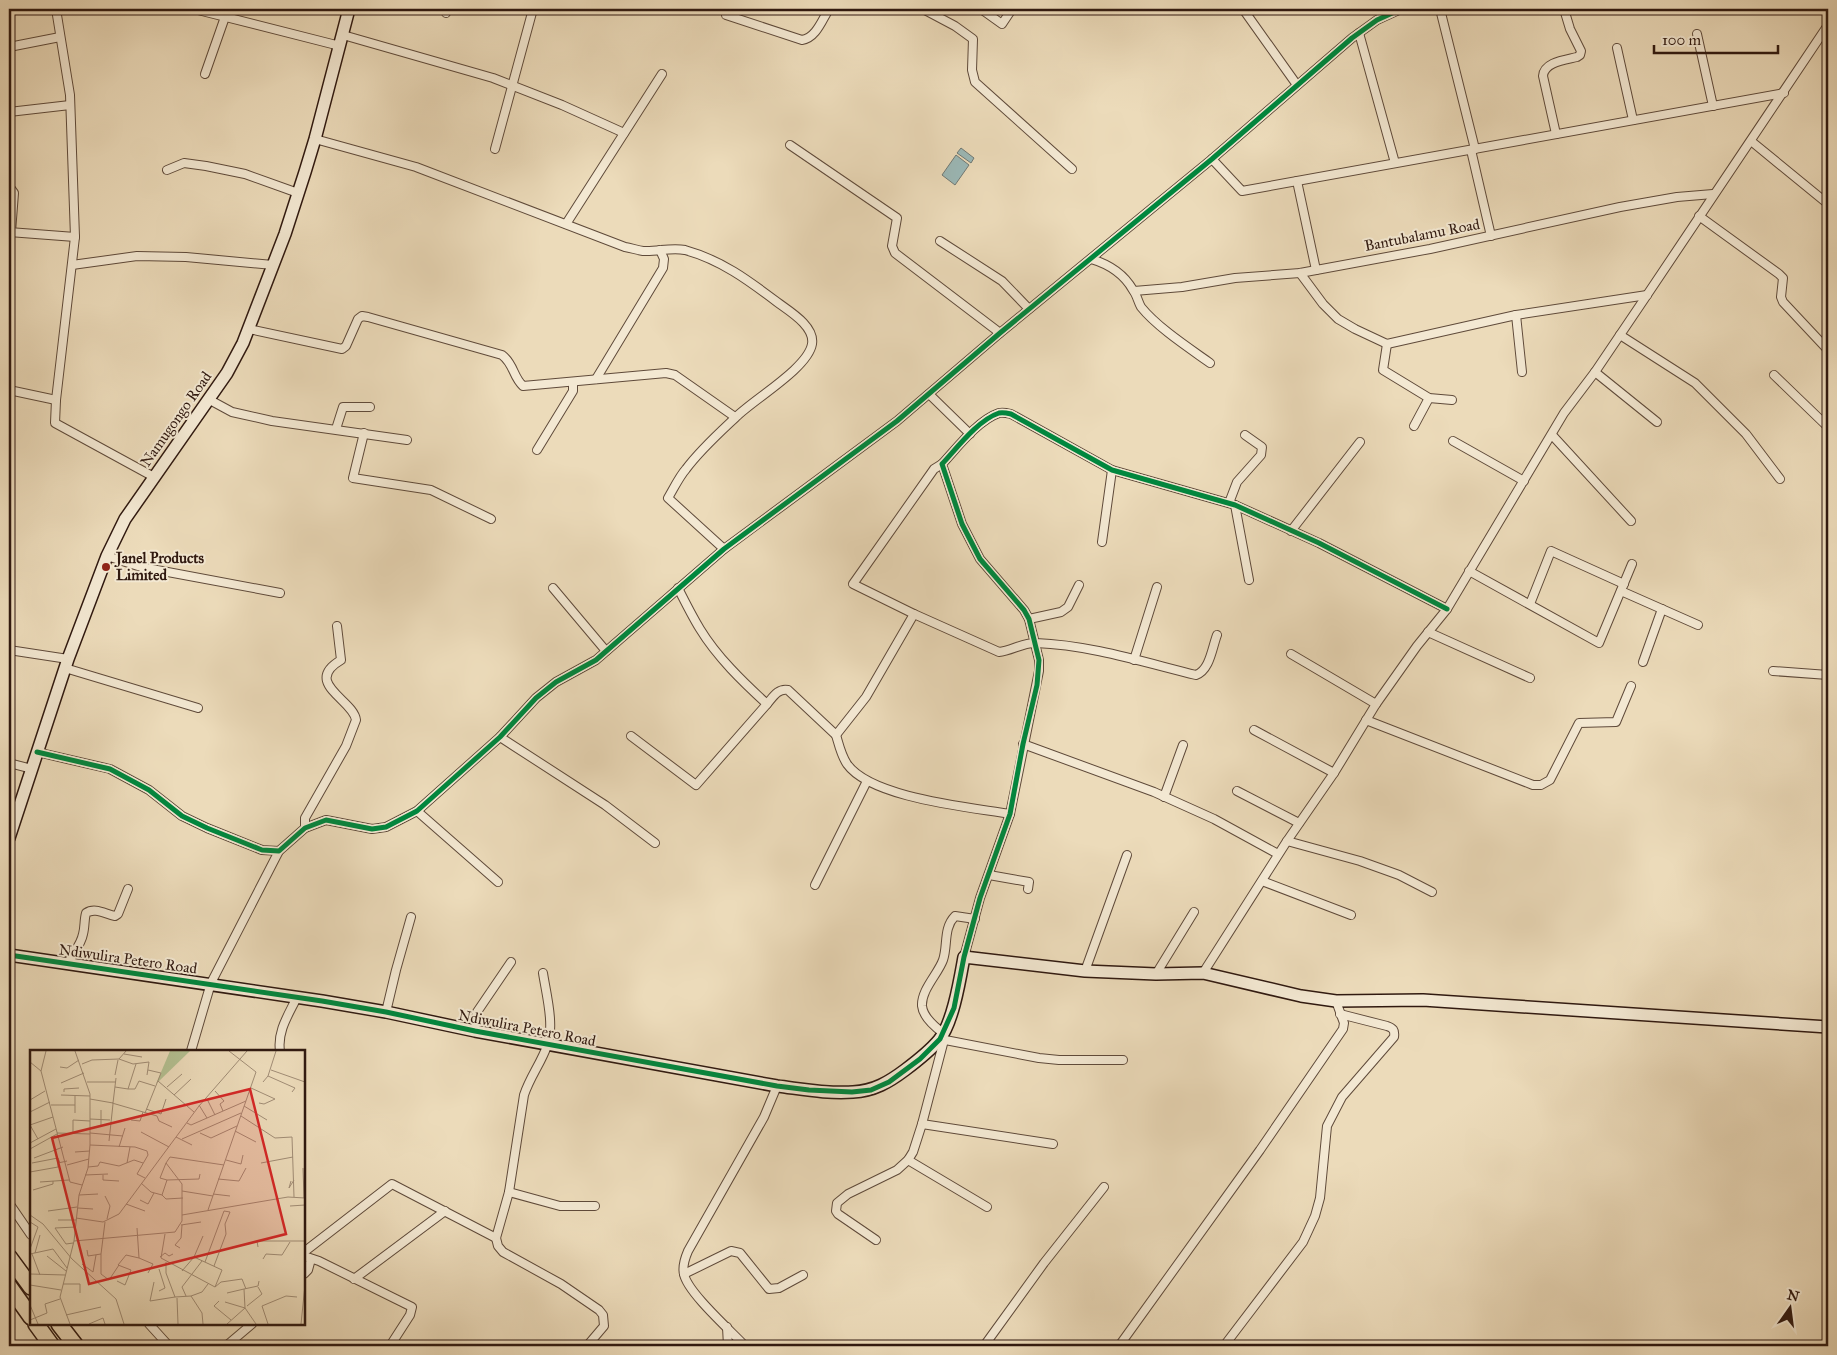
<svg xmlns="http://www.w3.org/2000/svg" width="1837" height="1355" font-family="'IM FELL Great Primer',serif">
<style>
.water{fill:#9bb9b8;stroke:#707975}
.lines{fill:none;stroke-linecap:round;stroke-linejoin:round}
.street-casing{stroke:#5f4a3a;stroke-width:10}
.secondary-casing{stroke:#301910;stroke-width:14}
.highway-casing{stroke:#301910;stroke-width:18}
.street{stroke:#f3e8d2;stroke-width:8}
.secondary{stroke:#f3e8d2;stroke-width:11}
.highway{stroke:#ecdbba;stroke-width:15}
.cycleway-casing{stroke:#f3e8d2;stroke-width:8}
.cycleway{stroke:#00873e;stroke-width:5}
.poi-dot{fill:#8f2418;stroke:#f3e8d2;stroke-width:2}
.labels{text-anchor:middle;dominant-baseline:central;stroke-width:4;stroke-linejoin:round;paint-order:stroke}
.street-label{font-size:15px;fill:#301910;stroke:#f3e8d2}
.poi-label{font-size:15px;font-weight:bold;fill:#301910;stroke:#f3e8d2;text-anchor:start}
.inset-road{fill:none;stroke:#a18d76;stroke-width:1}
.view{fill:#d62828;fill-opacity:0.15;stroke:#d62828;stroke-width:2.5}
.inset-edge{fill:none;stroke:#301910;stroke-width:2.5}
</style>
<rect width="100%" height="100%" fill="#ecdbba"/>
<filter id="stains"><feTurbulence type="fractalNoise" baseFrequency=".004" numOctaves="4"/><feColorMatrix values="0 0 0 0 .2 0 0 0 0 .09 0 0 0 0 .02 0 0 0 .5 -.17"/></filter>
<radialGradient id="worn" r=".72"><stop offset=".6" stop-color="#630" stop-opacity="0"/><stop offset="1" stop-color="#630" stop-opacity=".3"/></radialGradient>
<g class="water">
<path d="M961,148l13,10 -3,5 -14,-10z"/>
<path d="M956,155l13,10 -14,20 -13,-10z"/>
</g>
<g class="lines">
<g class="street-casing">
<g id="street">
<path d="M56,9l14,86 5,142 -19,163 -1,23 99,54"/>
<path d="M194,9l146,37"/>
<path d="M923,9l32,17 18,13 -1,31 3,12 97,87"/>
<path d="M981,9l21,15 10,-15"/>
<path d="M1243,9l54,76"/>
<path d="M1440,9l35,140"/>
<path d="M446,13l1,-4"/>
<path d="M726,15l76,25c14,-2 20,-20 27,-31"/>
<path d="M1359,33l36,130"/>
<path d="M1697,34l16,72"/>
<path d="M343,35l150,43 69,27 62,28"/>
<path d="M9,47l51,-10"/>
<path d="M1617,48l16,72"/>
<path d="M205,74l20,-57"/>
<path d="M9,112l61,-7"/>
<path d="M1556,134l-13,-58c1,-14 22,-16 34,-19l3,-2 1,-4 -11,-22 -6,-20"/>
<path d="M315,139l101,28 209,80c6,1 12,3 18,4 14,1 28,-4 42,-1 36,10 63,30 92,52 12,9 38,24 35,42 -4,24 -58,55 -76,73 -17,16 -36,33 -50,52 -7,8 -12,19 -18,29l56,51"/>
<path d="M1751,141l77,63"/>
<path d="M790,145l107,73 -5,28 3,7 105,80"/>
<path d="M495,149l38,-140"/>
<path d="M1471,150l20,86"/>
<path d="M1212,159l30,32 542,-98"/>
<path d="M167,170l17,-7 22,3 39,8 53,19"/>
<path d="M1297,181l19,89"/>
<path d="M9,186l5,7 -3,39"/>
<path d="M1699,216l80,58 4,4 -2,19 2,5 45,48"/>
<path d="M566,224l96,-150"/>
<path d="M9,232l66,5"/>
<path d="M940,241l62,40 27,28"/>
<path d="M1091,259c17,5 33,15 42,31 4,5 5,12 8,17 16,20 48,41 69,56"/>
<path d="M72,265l65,-9 49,1 87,8"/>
<path d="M1300,273l23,31 15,15 17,10 32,15 129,-29 131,-20"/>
<path d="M1134,291l48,-4 53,-9 65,-5 130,-24 190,-42 57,-10 36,-3"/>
<path d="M1516,315l6,57"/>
<path d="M249,329l93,20 4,-3 12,-27 4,-3 6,1 134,38c12,9 11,22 21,31l143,-13 9,2 60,42"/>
<path d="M1620,335l75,48 51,51 34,45"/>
<path d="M1387,344l-4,26 46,28 23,2"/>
<path d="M1595,372l62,50"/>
<path d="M1774,375l54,52"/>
<path d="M596,379l67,-111 1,-9 -4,-9"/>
<path d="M9,390l47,10"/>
<path d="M929,394l41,40"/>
<path d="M208,399l24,13 40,9 135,19"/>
<path d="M1414,426l15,-28"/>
<path d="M336,429l7,-22h27"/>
<path d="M364,433l-11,45 78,12 60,29"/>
<path d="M1552,435l79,86"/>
<path d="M1453,441l71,40"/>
<path d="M537,450l36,-59v-9"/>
<path d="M1229,503l8,-21 24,-27 1,-8 -17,-12"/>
<path d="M1235,505l14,75"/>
<path d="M1291,531l69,-89"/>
<path d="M1102,542l10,-72"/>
<path d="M107,556l34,11 139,26"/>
<path d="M1469,571l130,72 33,-79"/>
<path d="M553,588l53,63"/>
<path d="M678,588c7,14 14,28 22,41 17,28 43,53 67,75 6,-7 11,-16 21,-14l48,45 30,-38 48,-83 85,38c12,-1 25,-10 37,-9 54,2 107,19 160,32 14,-5 16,-27 21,-40"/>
<path d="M1621,591l77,34"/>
<path d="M1530,604l21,-53 73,33"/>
<path d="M914,614l-61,-30 81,-115 8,-5"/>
<path d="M1029,619l32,-7 7,-5 11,-22"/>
<path d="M1428,632l102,46"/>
<path d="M9,650l59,9"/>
<path d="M1291,654l85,50"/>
<path d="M1134,660l23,-73"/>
<path d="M1643,662l19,-53"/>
<path d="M65,668l133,40"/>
<path d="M1773,671l55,4"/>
<path d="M1366,720l167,65h8l9,-5 29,-57 37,-1 15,-36"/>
<path d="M1254,730l80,43"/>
<path d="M836,735c3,10 5,20 11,29 24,34 122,43 163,50"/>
<path d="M631,736l65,49 71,-81"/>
<path d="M500,737l105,68 50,38"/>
<path d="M1023,744l131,48 60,27 64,35"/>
<path d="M37,752l73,17 39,21 33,26 25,12 55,22 17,1 26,-23 21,-8 46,9 14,-2 31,-16 83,-74 36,-39 20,-16 40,-22 128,-111 173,-128 103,-88 212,-174 140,-121 25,-18 24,-11"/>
<path d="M9,763l23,6"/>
<path d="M1237,791l62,32"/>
<path d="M1164,797l19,-52"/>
<path d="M417,811l81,71"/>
<path d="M305,828v-10l41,-72 10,-26c-2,-20 -54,-37 -15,-60l-4,-34"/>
<path d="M1287,841l73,20 39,14 33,17"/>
<path d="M989,875l40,7 -1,7"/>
<path d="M1262,881l89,34"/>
<path d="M815,885l52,-104"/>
<path d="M964,957l16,-59 30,-84 29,-143v-11l-10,-41 -5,-9 -44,-51 -18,-35 -20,-60c15,-16 36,-44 57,-51 4,-1 8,0 12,1l101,56 123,35 84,38 128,66"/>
<path d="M68,963c5,-10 13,-18 15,-29 2,-7 1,-14 3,-21 9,-6 19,1 29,3l3,-2 10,-25"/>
<path d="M1085,971l42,-116"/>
<path d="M543,973c3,20 12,53 4,73 -6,17 -17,31 -23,49l-15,97 -13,46 2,8 5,6 58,32 38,26 4,5 1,11 -17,20"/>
<path d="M1203,973l84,-132 47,-68 42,-69 41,-58 30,-37 117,-196 31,-41 52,-77 181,-270"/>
<path d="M1156,974l38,-62"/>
<path d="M386,1012l10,-42 15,-53"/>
<path d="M475,1031l2,-19 34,-50"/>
<path d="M943,1033c-8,-6 -20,-16 -21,-27 -1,-16 16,-32 21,-46 5,-14 0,-32 12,-44l20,3"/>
<path d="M940,1039l99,19 20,2h64"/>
<path d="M191,1051l20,-68 68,-132"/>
<path d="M280,1051c-3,-20 9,-37 17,-54"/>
<path d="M922,1124l131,20"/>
<path d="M908,1160l79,47"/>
<path d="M509,1192l51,14h35"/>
<path d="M9,1203l22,32"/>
<path d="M876,1240l-38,-26 -2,-3 1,-8 11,-9 49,-24 11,-10 5,-8 9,-28 22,-84"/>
<path d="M304,1252l88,-68 104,54"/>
<path d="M304,1256l15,5 93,46 -2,8 -20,31"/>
<path d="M304,1274l4,-4 3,-11"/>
<path d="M684,1274l47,-23 9,2 29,36 10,-1 24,-13"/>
<path d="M354,1279l91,-68"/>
<path d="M149,1324l20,22"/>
<path d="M727,1327l1,19"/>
<path d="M226,1346l26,-22"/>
<path d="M745,1346c-14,-15 -58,-54 -61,-72 -2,-8 1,-16 4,-23l76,-134 13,-31"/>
<path d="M984,1346l60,-83 60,-76"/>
<path d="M1119,1346l141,-196 83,-121 1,-6 -8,-22"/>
<path d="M1224,1346l79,-104 12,-26 5,-18 7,-72 15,-29 52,-60c1,-7 -1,-9 -7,-11l-47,-12"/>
</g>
</g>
<g class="secondary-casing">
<g id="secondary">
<path d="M9,838l59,-179 39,-103 18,-37 102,-146 16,-30 42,-109 20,-62 10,-33 34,-130"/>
<path d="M9,955l313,46 64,11 89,19 302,55c25,3 51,8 76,6 21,-1 36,-10 52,-22 12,-9 24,-18 34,-30 14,-17 21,-61 25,-83l121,14 71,3 47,-1 98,23 35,5 87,-1 405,27"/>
</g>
</g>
<g class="highway-casing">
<g id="highway">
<path d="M9,1257l22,30"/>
<path d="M9,1286l22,31"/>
<path d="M36,1324l16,22"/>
<path d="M59,1324l17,22"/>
</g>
</g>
<use href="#street" class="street"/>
<use href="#secondary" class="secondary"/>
<use href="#highway" class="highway"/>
<g class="cycleway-casing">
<g id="cycleway">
<path d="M37,752l73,17 39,21 33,26 25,12 55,22 17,1 26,-23 21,-8 46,9 14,-2 31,-16 83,-74 36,-39 20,-16 40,-22 128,-111 173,-128 103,-88 212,-174 140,-121 25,-18 24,-11"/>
<path d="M9,955l313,46 64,11 89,19 302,55 32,4 43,2 19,-2 18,-8 31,-23 20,-20 14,-31 10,-51 16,-59 30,-84 13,-70 14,-59 2,-25 -10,-41 -5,-9 -44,-51 -18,-35 -20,-60c15,-16 36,-44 57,-51 4,-1 8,0 12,1l101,56 123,35 84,38 128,66"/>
</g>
</g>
<use href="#cycleway" class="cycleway"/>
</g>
<circle class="poi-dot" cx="106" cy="567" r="5"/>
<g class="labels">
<g class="street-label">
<text transform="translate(1422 235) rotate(-11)">Bantubalamu Road</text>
<text transform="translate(176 419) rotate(-55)">Namugongo Road</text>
<text transform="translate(128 959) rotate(8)">Ndiwulira Petero Road</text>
<text transform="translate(527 1028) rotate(11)">Ndiwulira Petero Road</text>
</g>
<g class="poi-label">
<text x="116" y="558">Janel Products<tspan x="116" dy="17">Limited</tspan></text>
</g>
</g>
<g transform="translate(30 1050)">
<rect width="275" height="275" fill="#ecdbba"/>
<path d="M140,1h20l-34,33z" fill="#b4c192"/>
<path class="inset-road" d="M94,4l18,3M89,9l14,5 16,-2 -2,13M0,12l11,9 29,111 12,3M52,14l10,-4 27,-1 7,-8M30,17l7,1 12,-8M241,20l34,12M11,21l5,-20M85,25l3,-15M238,26l27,12 -3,4M128,31l36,31M57,32h29M233,32l5,-6 8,-25M31,33l23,-10M85,37l13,2 8,-25M137,37l15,-13M221,38l24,11M98,39h7l4,-8 16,5M185,41l9,10 -4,3 3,7M34,42v-3l15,-1M31,45l29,1M144,45l17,-16M60,49l23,4 3,-25M177,49l8,16M0,50l15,-9M82,53l45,13 2,5 13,6M229,53l5,1 11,-5M21,55h24M169,55l8,13M214,56l23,14M116,59l15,5 5,-15M0,62l20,-10M45,63v-17M115,63l16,-40 -13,-3M211,66l34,22 17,-1 2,60M60,69l20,1M101,70l9,1 3,-9M157,73l4,2 55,-24M71,77v-17M205,81l21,11M111,82l28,15M27,83l33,1M60,83l33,3M170,83l11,5 26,-12M43,84v-14l17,1M146,87l16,8M8,89l-8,-14 23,-8M152,89l59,-26M79,91l4,-37M0,93l26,-14M60,95l45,2 12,4 1,4 -11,19 8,4M89,97l6,-19M0,99l27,-15M45,102l15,-1M4,108l29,-11M196,110l15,4 2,-9M2,113l26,-5 2,5M97,113l3,-16M136,113l-6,15 7,2M231,113l32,-6M37,115l22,-6M58,117l10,-1 2,-4 19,4 15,-6 9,3M273,118l1,30M0,122l28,-5v-4l9,-2M55,125l23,-1M73,125v5l16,1M188,129l21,2 7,-13M261,131l-2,7 5,-8M10,132l29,-2M111,133l10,9 11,3 5,-15 32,-1 1,-5M3,140l20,-6v-3M152,141l31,5M183,144l17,2M49,145l19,-1M132,145l4,4 17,-1M75,146l5,10 -3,13M110,150l8,4 6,-11M96,154l19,7M260,156l15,-1M48,158l15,1M178,160l48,-138 -27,-21M18,161l29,-4M0,165l13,9 29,35 44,40 8,25M152,165l106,-18 17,1M46,168l27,4 16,-8 80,-108 48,-55M28,170h18M0,172l8,5 -8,22M151,175l20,-3M107,178l2,30 14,6 -5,9M135,184l-4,24 54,29 6,-5 21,-3 4,10M44,191l101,-9 7,-11v-37l-16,-21 4,-6 54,8M43,193l-7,1 -11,-16 21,-1M228,197l-1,-6h48M150,198l-5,-3 6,-7 1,-13M57,200l1,6 13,-2 4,-32M5,203l5,-18M0,204l23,-5 14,19M2,204l8,21M71,204v20l8,6 10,-15M17,206l19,15M130,207l5,-4 4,3 4,-2M164,207l28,13 -7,17M233,209l3,-5 16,1 8,-13M175,212l19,-51M52,214l11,8 3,-17M184,216l12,-32 -1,-10 5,-12 -6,-1M152,221l12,-14 9,-21M0,224l35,1M87,231l8,4 6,-15 -13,-5 8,-10 13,3M124,232l-4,19 25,-4 -9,-24v-11M33,234h17v9M0,235l31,5M129,241l6,-3 -6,-19M197,243l17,-4M156,246l-4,-9 20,-26M161,246l11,-4 6,-8M145,247l16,-1 11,17 1,11M147,248l1,26M189,251l-5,5 17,14M195,252l20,6M0,255l8,19M217,256l15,-12 -4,-7M215,258l-1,-19 14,-3 1,-5M36,265l35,-8M0,270l17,-7 -2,-9 15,-5M40,274l-10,-27 14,-56 5,-46 9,-27 2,-23v-51l-15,-43M59,274l14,-6 2,6M197,274l18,-16 11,16M238,274l-6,-18 24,-10 11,1M271,274l4,-39"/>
<path class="view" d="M220,39l36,145 -197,50 -37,-146z"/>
<rect width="275" height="275" class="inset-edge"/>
</g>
<rect width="1837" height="1355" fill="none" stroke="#ecdbba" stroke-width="30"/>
<rect x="10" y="10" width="1817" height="1335" fill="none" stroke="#301910" stroke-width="2.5"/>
<rect x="15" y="15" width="1807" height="1325" fill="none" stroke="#301910"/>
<g transform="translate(1790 1308) rotate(14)" stroke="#f3e8d2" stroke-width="4" paint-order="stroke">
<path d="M0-4L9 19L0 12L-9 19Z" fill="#301910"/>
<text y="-8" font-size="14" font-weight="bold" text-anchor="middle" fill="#301910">N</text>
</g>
<path d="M1654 45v8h124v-8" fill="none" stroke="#301910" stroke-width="2.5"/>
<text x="1662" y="45" font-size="15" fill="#301910" stroke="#f3e8d2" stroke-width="4" paint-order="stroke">100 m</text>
<rect width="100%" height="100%" filter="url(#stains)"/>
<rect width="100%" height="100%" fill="url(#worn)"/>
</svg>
